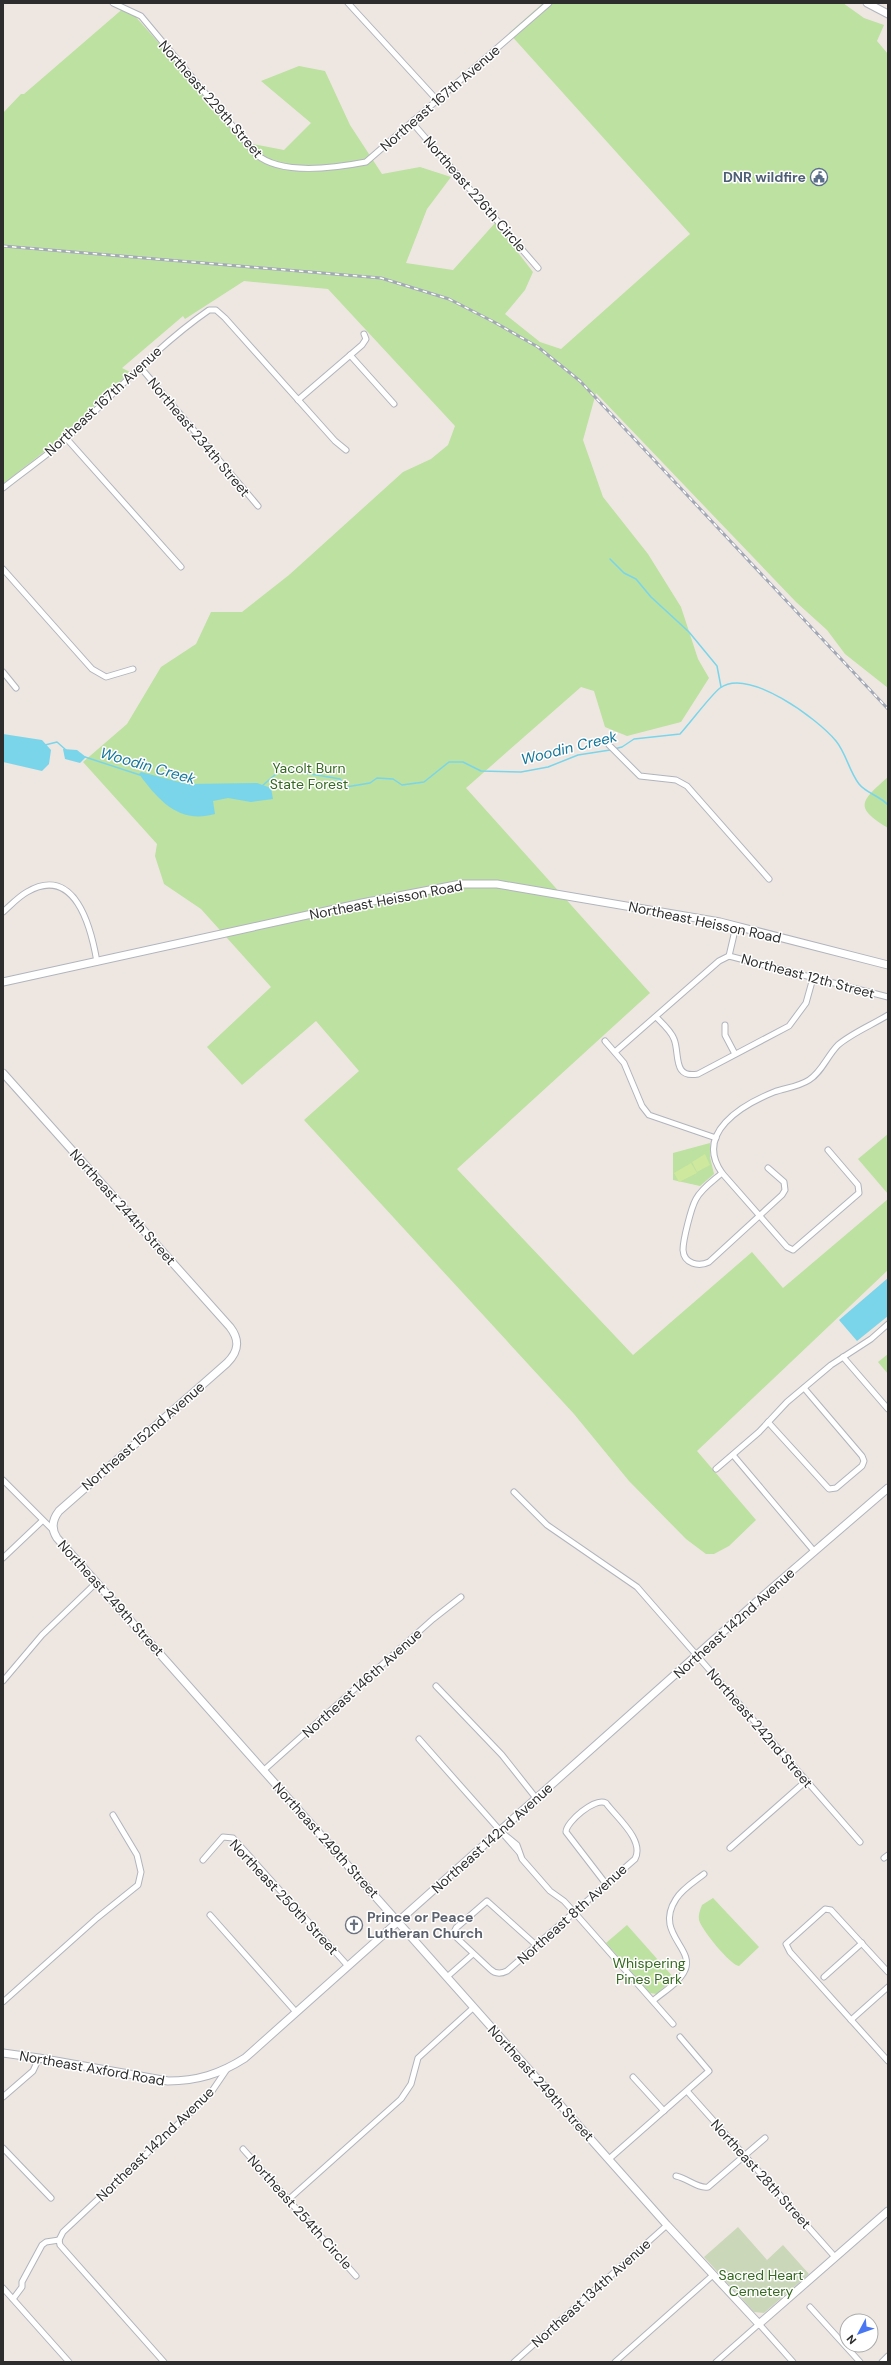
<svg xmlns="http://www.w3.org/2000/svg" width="891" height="2365" font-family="'DM Sans',sans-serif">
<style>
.green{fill:#bce1a0}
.cemetery{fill:#cad7b9}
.pitch{fill:#cee89d}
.water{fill:#7ad5ea}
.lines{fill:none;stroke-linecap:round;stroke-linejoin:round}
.stream{stroke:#7ad5ea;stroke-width:1.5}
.street-casing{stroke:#b1b4bd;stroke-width:7}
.secondary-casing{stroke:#b1b4bd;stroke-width:9}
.street{stroke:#fff;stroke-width:5}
.secondary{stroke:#fff;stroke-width:7}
.rail-casing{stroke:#a3a8b6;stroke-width:3}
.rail{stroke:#fff;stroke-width:1.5;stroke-dasharray:4.5;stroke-linecap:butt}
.labels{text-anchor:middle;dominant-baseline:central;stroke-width:3;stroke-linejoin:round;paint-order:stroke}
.street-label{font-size:14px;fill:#2d2d2d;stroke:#fff}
.service-label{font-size:14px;font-weight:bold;fill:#4e5e75;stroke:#fff;text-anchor:end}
.park-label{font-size:14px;fill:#34691f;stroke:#fff}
.worship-label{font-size:14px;font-weight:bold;fill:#5b616d;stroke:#fff;text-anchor:start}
.water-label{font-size:15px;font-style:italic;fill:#14779b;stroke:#fff}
</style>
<rect width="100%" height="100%" fill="#eee7e1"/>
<g class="green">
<path d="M543,3h300l21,15 20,7 -7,16 11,13v634l-43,-34 -18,-24 -31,-28 -200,-209 -13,47 20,57 45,57 33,53 17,52 11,19 -28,44 -54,14 -22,-9 -11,-36 -13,-4 -115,101 184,205 -193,176 176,186 119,-103 31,36 105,-89v71l-191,181 59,69 -27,26 -15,8h-8l-20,-15 -57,-58 -55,-67 -270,-294 55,-49 -43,-50 -74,64 -35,-38 64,-60 -70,-78 -37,-25 -9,-28 2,-12 -74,-82 44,-38 34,-57 35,-23 15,-32h31l47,-37 114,-103 28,-13 17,-14 7,-19 -127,-137 -84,-8 -59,38 -2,-3 -61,52 8,4 -72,69 -55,43v-371l18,-19h3l102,-88 122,137 36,7 27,-27 -50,-42 38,-15 26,5 25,54 32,49 38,-7 31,10 -24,32 -21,54 47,7 42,-47 38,49 -8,18 -20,24 35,28 21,7 129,-115 -181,-201z"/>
<path d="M888,777v51c-35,-21 -27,-27 0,-51z"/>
<path d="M888,1134v60l-30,-35z"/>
<path d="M710,1143v14l4,17 -14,12 -27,-6v-27z"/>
<path d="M888,1354v20l-10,-12z"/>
<path d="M713,1898l46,49 -20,19c-8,0 -38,-37 -40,-46 -1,-5 1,-10 3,-15z"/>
<path d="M627,1925l47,53 -17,16 -7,-1 -44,-50z"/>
</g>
<path class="cemetery" d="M738,2227l29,33 16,-15 26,29 -45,39 -10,-1 -50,-55z"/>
<g class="pitch">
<path d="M705,1154l5,11 -13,7 -5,-10z"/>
<path d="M691,1163l6,10 -18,9 -5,-9z"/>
<path d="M655,1971l9,10 -5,4 -9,-9z"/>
</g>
<g class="water">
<path d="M3,734l39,6 9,10 -2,14 -7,7 -39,-9z"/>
<path d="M63,749l14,1 9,7 -6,6 -15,-4z"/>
<path d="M141,772l46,12 70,-1 14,5 2,11 -22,3 -23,-4 -15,3 2,13c-36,10 -56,-13 -76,-40z"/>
<path d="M888,1278v38l-31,25 -18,-21z"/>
</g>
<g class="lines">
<g class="stream">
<path d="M610,559l14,14 12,6 15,18 38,35 28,34 4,21"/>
<path d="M45,745l12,-3 9,8"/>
<path d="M614,749l8,-2 12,-8 46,-5c11,-12 30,-38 40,-46 28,-21 98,31 116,53 10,12 13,30 23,43 7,9 21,12 29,21"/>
<path d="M85,757l55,18"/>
<path d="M262,786l20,-17 58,10 6,8 24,-4 7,-5 16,1 9,6 22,-3 25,-20h14l18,9 40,1 27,-5 30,-12 32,-5"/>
</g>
<g class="street-casing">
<g id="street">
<path d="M113,3l28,13 115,138c25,22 79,14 110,8l183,-159"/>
<path d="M348,3l89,97"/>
<path d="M414,120l2,7 122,141"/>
<path d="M350,355l44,49"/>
<path d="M141,368l117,138"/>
<path d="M298,400l64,-55 4,-6 -2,-5"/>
<path d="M66,438l115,129"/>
<path d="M3,488c21,-17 45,-33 65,-51 46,-43 89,-91 141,-127h7l9,8 110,123 11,9"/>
<path d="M3,569l89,100 14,8 27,-8"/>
<path d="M3,672l13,16"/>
<path d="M609,745l31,31 36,4 11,6 82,93"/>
<path d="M3,912c8,-7 15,-15 24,-20 48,-28 64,35 70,70"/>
<path d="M729,956l159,41"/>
<path d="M729,956l7,-30"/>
<path d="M656,1017c6,6 15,14 18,22 6,14 -2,40 24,35l91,-48 17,-23 7,-25"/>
<path d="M725,1025v10l10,19"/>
<path d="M605,1041l19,22 18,43 7,9 67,23"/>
<path d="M615,1052l104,-91 10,-5"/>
<path d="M828,1150l30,35 1,8 -66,57 -6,-3 -65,-74c-28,-40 20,-68 52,-81 11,-4 24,-5 35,-12 13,-8 18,-24 29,-35 14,-12 34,-20 50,-30"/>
<path d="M722,1173c-9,8 -20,15 -26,26 -5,9 -13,41 -13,51 1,14 16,17 26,12l73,-67 3,-5 -1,-8 -16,-14"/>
<path d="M843,1357l45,52"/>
<path d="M768,1422l61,67 7,-1 26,-22 2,-5 -2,-5 -58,-68"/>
<path d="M733,1455l81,96"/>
<path d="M716,1469l43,-37 28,-30 44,-37 40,-26 17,-15"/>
<path d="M3,1480l50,50"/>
<path d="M514,1492l33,33 90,62 223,255"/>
<path d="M3,1558l39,-37"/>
<path d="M3,1681l39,-46 55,-53"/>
<path d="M436,1686l66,69 34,43"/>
<path d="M419,1739l100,113"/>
<path d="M264,1770l169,-151 28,-22"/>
<path d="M500,1831l17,14 5,14 28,32 14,10 10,11 99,112"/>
<path d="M730,1848l76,-67"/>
<path d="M884,1858l4,-3"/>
<path d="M203,1860l20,-23 10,1 115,128"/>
<path d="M210,1915l86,97"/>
<path d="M536,1945l-49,-44 -31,27 -2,4 3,6 33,31c5,5 11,5 17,2l128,-112c10,-19 -19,-42 -29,-56 -11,-6 -40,19 -40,29l40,52"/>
<path d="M888,1972l-57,-62 -6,-1 -39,35 4,8 98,109"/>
<path d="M447,1977l26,-23"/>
<path d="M824,1977l38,-34"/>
<path d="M654,2000c9,-8 26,-18 31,-30 10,-22 -31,-37 -9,-71 6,-10 19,-18 28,-25"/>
<path d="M3,2002l94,-84 41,-33 3,-13 -4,-17 -24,-40"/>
<path d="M851,2020l37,-33"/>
<path d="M633,2077l31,34"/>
<path d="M687,2091l148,166"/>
<path d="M3,2097l30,-26 6,-13"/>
<path d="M3,2148l48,50"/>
<path d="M243,2149l113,127"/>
<path d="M609,2159l100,-88 -29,-34"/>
<path d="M676,2176c11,2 22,13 32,11l57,-49"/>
<path d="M288,2200l113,-101 10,-15 7,-26 56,-51"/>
<path d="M59,2240l4,-8 147,-138 17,-25"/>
<path d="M59,2240l1,5 104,117"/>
<path d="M3,2288l66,74"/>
<path d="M13,2299l9,-12v-5l20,-37 4,-3 13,-2"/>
<path d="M810,2307l50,55"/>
<path d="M514,2362l153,-137"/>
<path d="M615,2362l98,-87"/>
<path d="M716,2362l43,-38 34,38"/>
<path d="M882,2362l6,-6"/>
</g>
</g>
<g class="secondary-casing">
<g id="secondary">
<path d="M867,3l21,11"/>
<path d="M3,982l359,-79 99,-19h36l223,38 168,43"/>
<path d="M3,1073l227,254c10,13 9,24 -3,36l-168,148c-7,9 -8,18 -2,27l610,687 92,99 129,-113"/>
<path d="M3,2053l36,5 129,23c29,0 52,-7 77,-23l527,-470 116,-100"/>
</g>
</g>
<use href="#street" class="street"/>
<use href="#secondary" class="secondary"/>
<g class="rail-casing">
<path id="rail" d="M3,246l378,32 68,21 45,23 44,25 42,34 308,328"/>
</g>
<use href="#rail" class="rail"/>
</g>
<defs>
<g id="civic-ring" transform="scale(0.9)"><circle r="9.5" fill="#fff" stroke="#5c6f8a" stroke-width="1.5"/><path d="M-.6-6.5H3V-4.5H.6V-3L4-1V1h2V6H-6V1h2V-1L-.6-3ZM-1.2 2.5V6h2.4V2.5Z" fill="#5c6f8a"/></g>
<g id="church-ring" transform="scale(0.9)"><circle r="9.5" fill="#fff" stroke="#6b7280" stroke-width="1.5"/><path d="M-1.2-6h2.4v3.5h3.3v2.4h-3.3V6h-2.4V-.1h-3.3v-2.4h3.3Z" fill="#6b7280"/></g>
</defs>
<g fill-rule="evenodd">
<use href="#civic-ring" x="819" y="177"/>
<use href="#church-ring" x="354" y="1925"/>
</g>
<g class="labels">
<g class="street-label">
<text transform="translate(440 98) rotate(-41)">Northeast 167th Avenue</text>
<text transform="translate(211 99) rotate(49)">Northeast 229th Street</text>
<text transform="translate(475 194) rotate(49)">Northeast 226th Circle</text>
<text transform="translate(103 401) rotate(-43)">Northeast 167th Avenue</text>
<text transform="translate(199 437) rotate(50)">Northeast 234th Street</text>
<text transform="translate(386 900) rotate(-11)">Northeast Heisson Road</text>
<text transform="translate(705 922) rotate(12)">Northeast Heisson Road</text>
<text transform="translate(808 976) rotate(15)">Northeast 12th Street</text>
<text transform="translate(123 1207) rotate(48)">Northeast 244th Street</text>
<text transform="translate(143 1436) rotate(-41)">Northeast 152nd Avenue</text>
<text transform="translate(111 1598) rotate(48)">Northeast 249th Street</text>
<text transform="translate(734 1623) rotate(-42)">Northeast 142nd Avenue</text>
<text transform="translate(362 1683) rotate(-42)">Northeast 146th Avenue</text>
<text transform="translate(760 1728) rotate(49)">Northeast 242nd Street</text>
<text transform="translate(492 1838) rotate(-42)">Northeast 142nd Avenue</text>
<text transform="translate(326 1840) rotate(48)">Northeast 249th Street</text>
<text transform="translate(284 1897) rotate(47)">Northeast 250th Street</text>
<text transform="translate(572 1914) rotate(-42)">Northeast 8th Avenue</text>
<text transform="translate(92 2068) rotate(10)">Northeast Axford Road</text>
<text transform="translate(541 2083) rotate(48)">Northeast 249th Street</text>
<text transform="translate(155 2144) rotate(-44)">Northeast 142nd Avenue</text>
<text transform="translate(761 2174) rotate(48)">Northeast 28th Street</text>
<text transform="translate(300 2212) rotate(48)">Northeast 254th Circle</text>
<text transform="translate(591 2293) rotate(-42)">Northeast 134th Avenue</text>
</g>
<g class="service-label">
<text x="806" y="177">DNR wildfire</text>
</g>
<g class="park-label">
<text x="309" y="768">Yacolt Burn<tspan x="309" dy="16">State Forest</tspan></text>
<text x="649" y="1963">Whispering<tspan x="649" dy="16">Pines Park</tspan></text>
<text x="761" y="2275">Sacred Heart<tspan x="761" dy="16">Cemetery</tspan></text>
</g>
<g class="worship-label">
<text x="367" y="1917">Prince or Peace<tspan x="367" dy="16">Lutheran Church</tspan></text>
</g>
<g class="water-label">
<text transform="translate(569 748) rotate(-14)">Woodin Creek</text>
<text transform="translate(148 766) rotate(16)">Woodin Creek</text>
</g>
</g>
<rect width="891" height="2365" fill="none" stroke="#2d2d2d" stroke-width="8"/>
<g transform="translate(859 2333) rotate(229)"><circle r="19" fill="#ffffff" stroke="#ababab"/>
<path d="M0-3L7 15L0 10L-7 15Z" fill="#4976f2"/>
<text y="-6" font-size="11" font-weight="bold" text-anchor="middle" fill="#2d2d2d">N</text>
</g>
</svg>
